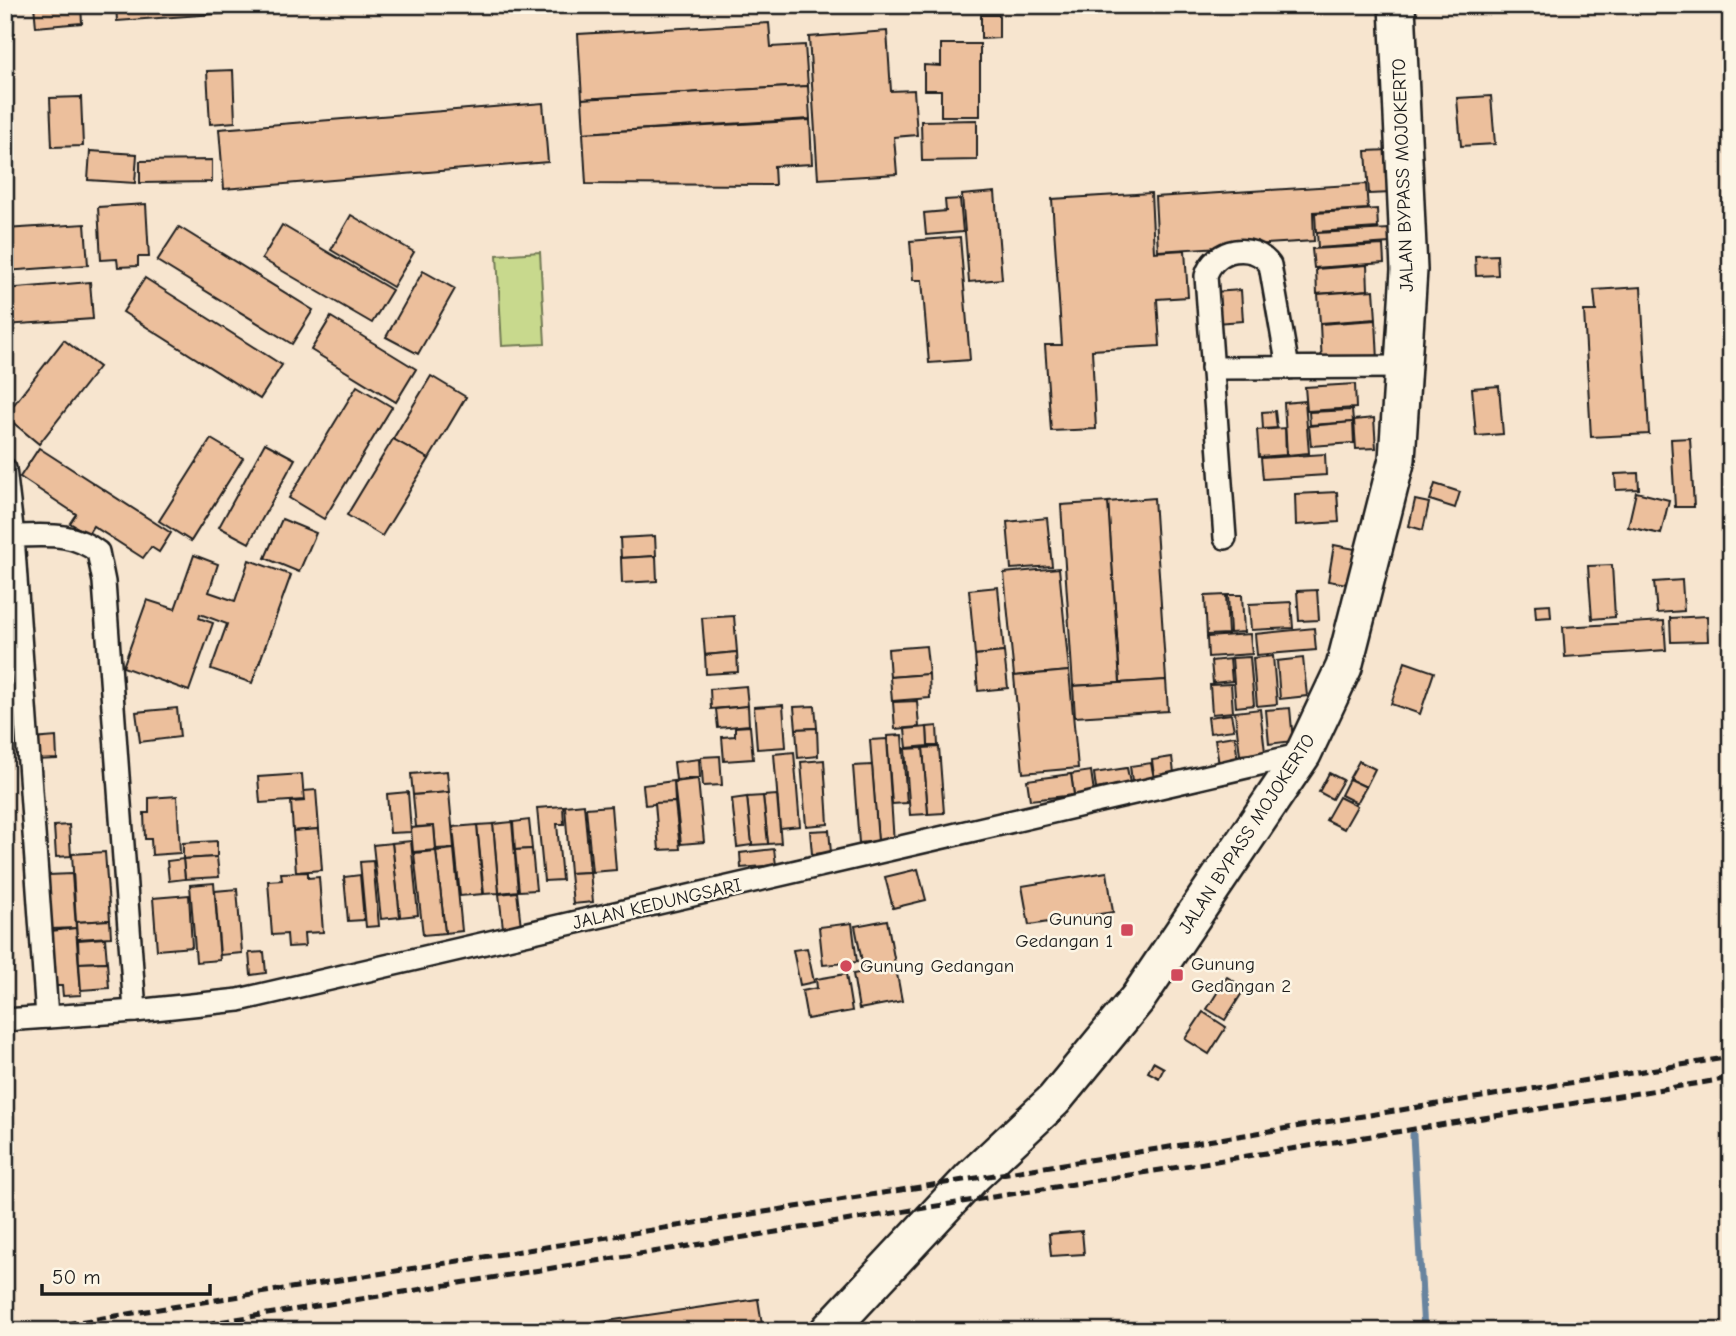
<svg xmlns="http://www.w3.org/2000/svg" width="1736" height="1336" font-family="'Comic Neue',sans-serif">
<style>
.green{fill:#c8d98d;stroke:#727a54;stroke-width:2}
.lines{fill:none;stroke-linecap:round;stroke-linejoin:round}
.stream{stroke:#68849f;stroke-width:7}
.building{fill:#ecbf9c;stroke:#1c1c1c;stroke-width:2}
.minor-casing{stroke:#1c1c1c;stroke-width:26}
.trunk-casing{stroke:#1c1c1c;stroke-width:40}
.minor{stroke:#fcf5e5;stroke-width:21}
.trunk{stroke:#fcf5e5;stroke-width:35}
.rail{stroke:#1c1c1c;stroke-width:5;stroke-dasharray:10 5;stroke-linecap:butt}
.poi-dot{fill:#d1495b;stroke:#fcf5e5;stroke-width:2.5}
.labels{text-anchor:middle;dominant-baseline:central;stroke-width:5;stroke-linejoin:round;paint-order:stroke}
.street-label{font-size:19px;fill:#1c1c1c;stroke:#fcf5e5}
.poi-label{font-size:19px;fill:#1c1c1c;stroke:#fcf5e5;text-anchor:start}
</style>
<rect width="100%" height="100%" fill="#f7e5cf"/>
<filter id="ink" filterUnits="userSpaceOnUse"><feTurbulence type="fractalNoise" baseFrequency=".0143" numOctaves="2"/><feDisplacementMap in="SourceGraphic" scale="14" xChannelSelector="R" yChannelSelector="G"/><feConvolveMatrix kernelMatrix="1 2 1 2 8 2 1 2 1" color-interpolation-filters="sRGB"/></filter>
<g filter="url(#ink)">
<path class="green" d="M540,252l5,92 -43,2 -5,-91z"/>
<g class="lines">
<path class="stream" d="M1413,1135l11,196"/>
</g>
<g class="building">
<path d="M34,5h47l1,18 -46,4z"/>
<path d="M116,5h126l1,7 -126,9z"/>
<path d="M981,15h18v23l-18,1z"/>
<path d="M769,23l2,24 34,-2 3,41 -226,13 -4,-65z"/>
<path d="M887,31l4,60 23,-1 3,45 -23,2 3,37 -79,5 -9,-142z"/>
<path d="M941,44h39v72h-39v-26h-17v-25l17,1z"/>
<path d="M233,70l2,52 -25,2 -3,-53z"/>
<path d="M808,86l2,33 -226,14 -2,-34z"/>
<path d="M1491,96l4,48 -34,2 -4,-48z"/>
<path d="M81,97l2,49 -31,1 -2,-49z"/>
<path d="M543,103l5,59 -324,27 -5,-60z"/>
<path d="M810,120l2,44 -38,2 1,19 -189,-1 -3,-51z"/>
<path d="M977,120v40l-55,1 -1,-40z"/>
<path d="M1389,150l3,43 -23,1 -3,-43z"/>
<path d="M90,151l47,3 -2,29 -47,-3z"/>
<path d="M212,160v22l-72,1v-22z"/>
<path d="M1366,184l2,25 -55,3 1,29 -156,10 -3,-54z"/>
<path d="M995,192l7,87 -33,3 -7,-87z"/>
<path d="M1151,193l3,59 31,-2 3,47 -31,2 3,47 -68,4 4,79 -45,2 -6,-86h17l-10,-146z"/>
<path d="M960,199l3,33 -37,3 -2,-22 22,-2 -1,-11z"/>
<path d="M146,204l3,53h-11v9l-20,1 -1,-8 -16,1 -3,-53z"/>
<path d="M1377,209l1,19 -62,4 -1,-19z"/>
<path d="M351,215l63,37 -21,35 -62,-37z"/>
<path d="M85,224l3,41 -83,6v-42z"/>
<path d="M282,225l110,65 -20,33 -110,-64z"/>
<path d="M179,227l134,83 -21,34 -135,-83z"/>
<path d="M1389,229l1,14 -72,5 -1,-15z"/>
<path d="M960,237l10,123 -41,3 -7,-83h-9l-3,-39z"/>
<path d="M1383,245l1,18 -70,5 -2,-19z"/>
<path d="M1497,255l1,20 -22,1 -1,-20z"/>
<path d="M1367,265l1,25 -51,4 -1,-25z"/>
<path d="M423,271l32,18 -37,65 -32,-17z"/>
<path d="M145,278l137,87 -22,34 -137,-87z"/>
<path d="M90,282l3,37 -88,6v-36z"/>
<path d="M1641,287l8,147 -58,3 -7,-126h12l-2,-21z"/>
<path d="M1241,290l2,31 -28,2 -1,-31z"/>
<path d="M1374,290l2,29 -56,4 -2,-29z"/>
<path d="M331,317l85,52 -20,33 -85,-52z"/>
<path d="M1376,320l2,41 -56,4 -2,-41z"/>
<path d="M64,340l35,27 -60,77 -34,-28z"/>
<path d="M431,376l35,21 -37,62 -36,-20z"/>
<path d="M1355,384l1,24 -49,3 -2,-24z"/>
<path d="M357,386l35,21 -68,112 -35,-21z"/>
<path d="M1499,386l4,48 -27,2 -4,-48z"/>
<path d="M1305,401l4,52 -22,2 -3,-52z"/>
<path d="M1352,410l1,12 -43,3 -1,-13z"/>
<path d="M1275,411l2,17 -14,1 -1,-17z"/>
<path d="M1374,418l2,30 -20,1 -2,-29z"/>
<path d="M1353,422l1,21 -43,3 -2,-20z"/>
<path d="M1285,428l1,27 -27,2 -2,-27z"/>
<path d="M1690,438l4,69h-19l-4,-68z"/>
<path d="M211,439l32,19 -52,83 -32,-20z"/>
<path d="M393,439l36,20 -47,77 -35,-21z"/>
<path d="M265,443l30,16 -46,84 -30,-16z"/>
<path d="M39,448l132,85 -12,19 -8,-5 -8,11 -50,-32 -5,8 -18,-11 6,-9 -56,-37z"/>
<path d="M1325,454l1,21 -63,4 -2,-21z"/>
<path d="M1638,473l1,16 -23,1 -1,-16z"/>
<path d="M1435,484l25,8 -5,16 -25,-8z"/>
<path d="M1337,492l2,30 -43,3 -1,-31z"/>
<path d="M1636,492l33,8 -8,34 -33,-7z"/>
<path d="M1154,498l12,182 -46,3 -12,-181z"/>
<path d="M1415,500l14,3 -6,27 -14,-4z"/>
<path d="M1108,502l12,181 -47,3 -12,-181z"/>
<path d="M1047,518l5,48 -41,3 -4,-47z"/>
<path d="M282,519l34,14 -17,39 -34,-14z"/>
<path d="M655,536l1,20 -35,2 -1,-20z"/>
<path d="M1334,545l26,5 -6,35 -26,-4z"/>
<path d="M194,555l24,9 -9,28 26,9 14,-41 42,15 -39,108 -41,-14 16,-45 -27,-10 -1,4 14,5 -24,68 -66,-24 24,-67 28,9z"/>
<path d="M656,556l1,25 -35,2 -1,-25z"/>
<path d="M1612,565l3,52 -23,2 -4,-53z"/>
<path d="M1059,568l10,103 -55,5 -10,-103z"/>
<path d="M1682,580l2,31 -27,2 -3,-31z"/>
<path d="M998,587l6,65 -29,3 -6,-65z"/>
<path d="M1317,590l2,30 -20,1 -2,-30z"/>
<path d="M1226,595l2,39 -21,1 -2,-39z"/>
<path d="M1228,595h14l2,37 -14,1z"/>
<path d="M1291,602l2,26 -42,2 -2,-26z"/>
<path d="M1550,604l1,13 -15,1 -1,-13z"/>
<path d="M734,616l3,36 -32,3 -3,-37z"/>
<path d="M1707,616l1,25 -37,1 -1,-24z"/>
<path d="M1664,621l2,29 -101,7 -2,-30z"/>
<path d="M1314,628l2,22 -59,5 -2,-21z"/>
<path d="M1250,634l2,20 -44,3 -1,-20z"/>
<path d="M926,646l3,28 -39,3 -2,-28z"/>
<path d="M737,652l1,20 -32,2 -1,-19z"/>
<path d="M1004,652l4,36 -30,3 -3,-36z"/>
<path d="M1273,656l4,48 -20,2 -4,-48z"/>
<path d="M1250,657l4,48 -18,2 -4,-49z"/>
<path d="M1303,658l4,38 -27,3 -3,-38z"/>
<path d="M1230,659l2,22 -19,2 -2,-22z"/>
<path d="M1405,662l29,10 -14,42 -29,-10z"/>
<path d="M1069,671l9,97 -55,5 -9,-97z"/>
<path d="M929,674l1,24 -38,3 -2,-24z"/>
<path d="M1166,680l2,31 -93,6 -2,-31z"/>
<path d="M1231,684l2,28 -21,2 -2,-29z"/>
<path d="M746,686l2,20 -37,3 -1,-20z"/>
<path d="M917,701l2,26 -24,2 -2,-27z"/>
<path d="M783,705l3,42 -29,2 -3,-42z"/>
<path d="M748,706l1,19 -31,3 -2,-19z"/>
<path d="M815,706l2,22 -21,1 -2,-22z"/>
<path d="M177,708l3,29 -40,5 -4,-30z"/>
<path d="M1290,708l3,33 -24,3 -3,-34z"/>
<path d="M1260,709l5,43 -25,3 -5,-43z"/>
<path d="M1231,714l3,16 -24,3 -2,-16z"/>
<path d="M750,726l3,33 -29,2 -2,-24 13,-1v-9z"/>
<path d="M937,726l1,20h-10l-1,-19z"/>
<path d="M927,727l1,19 -21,2 -2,-19z"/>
<path d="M817,728l1,28 -20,2 -2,-29z"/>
<path d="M902,735l5,68 -15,1 -5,-68z"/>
<path d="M1235,736l3,27 -19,2 -4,-26z"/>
<path d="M56,737l1,22 -23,1 -1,-21z"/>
<path d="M887,739l7,104 -16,1 -8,-104z"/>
<path d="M939,747l5,66 -16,1 -5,-66z"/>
<path d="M923,748l5,66 -18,1 -5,-66z"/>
<path d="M794,752l6,74 -20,2 -6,-74z"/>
<path d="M720,756l2,29 -19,1 -2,-29z"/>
<path d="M1172,757l2,16 -20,3 -2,-16z"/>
<path d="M699,759l1,19 -24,2 -2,-18z"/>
<path d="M824,760l4,64 -22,2 -5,-64z"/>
<path d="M1359,761l16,8 -9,18 -17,-8z"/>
<path d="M1151,763l3,15 -22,3 -2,-15z"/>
<path d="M872,765l6,76 -19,2 -6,-77z"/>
<path d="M1127,768l3,15 -34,6 -2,-16z"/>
<path d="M447,771l2,21 -36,3 -2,-21z"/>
<path d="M1091,771l3,21 -20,3 -3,-21z"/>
<path d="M1329,773l14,7 -11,19 -13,-7z"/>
<path d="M302,774l2,26 -44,3 -2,-26z"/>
<path d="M1071,774l3,21 -44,5 -3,-20z"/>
<path d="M698,779l6,63 -23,2 -7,-62z"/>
<path d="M1349,779l17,8 -9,16 -16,-8z"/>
<path d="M674,781l1,21 -30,3 -2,-20z"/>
<path d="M316,790l3,39 -26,2 -2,-29 14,-1 -1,-10z"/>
<path d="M408,792l3,40 -21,1 -3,-39z"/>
<path d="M449,792l5,56 -18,1 -2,-23 -18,1 -3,-32z"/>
<path d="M777,795l4,48 -13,1 -5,-48z"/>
<path d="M177,796l3,57 -28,2 -1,-16h-6l-1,-26h5v-15z"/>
<path d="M763,796l5,48 -16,1 -5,-48z"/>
<path d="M747,797l5,48 -15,2 -5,-48z"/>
<path d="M1339,797l18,9 -13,23 -18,-9z"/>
<path d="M675,802l5,47 -21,1 -4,-47z"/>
<path d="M584,804l6,68 -20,1 -5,-67z"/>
<path d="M563,806l1,18h-7l5,56 -18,1 -7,-73z"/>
<path d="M611,806l5,64 -24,2 -6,-64z"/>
<path d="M529,820l3,29 -17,1 -2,-28z"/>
<path d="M512,822l6,69 -19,2 -6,-69z"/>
<path d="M493,824l6,69 -15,1 -7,-69z"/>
<path d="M69,825l2,31 -15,1 -2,-31z"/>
<path d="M477,825l6,69 -23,2 -7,-69z"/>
<path d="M434,826l2,24 -23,2 -2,-24z"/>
<path d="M319,829l3,41 -26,2 -3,-41z"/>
<path d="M829,830l2,23 -19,1 -2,-23z"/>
<path d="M217,841v16l-34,2v-16z"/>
<path d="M411,841l7,74 -18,2 -8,-74z"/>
<path d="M392,843l8,74 -19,2 -8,-74z"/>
<path d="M454,849l8,82 -17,2 -9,-82z"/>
<path d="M532,849l4,41 -17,1 -4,-41z"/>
<path d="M774,849l2,16 -35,3 -1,-15z"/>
<path d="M436,851l9,82 -22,2 -9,-82z"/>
<path d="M105,852l5,68 -34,2 -4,-68z"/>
<path d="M217,857l2,20 -34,2 -2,-20z"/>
<path d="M183,859l2,20 -16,2 -2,-20z"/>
<path d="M373,861l6,65 -13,1 -6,-65z"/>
<path d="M918,869l8,31 -33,8 -8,-31z"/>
<path d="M308,872v6l11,-1 4,55 -19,1 1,13 -17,1 -1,-13 -15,1 -4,-54 14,-1 -1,-7z"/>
<path d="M590,872l3,30 -20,2 -3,-31z"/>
<path d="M1107,872l6,40 -84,13 -7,-39z"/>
<path d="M72,874l4,54 -25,1 -3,-54z"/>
<path d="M360,875l4,45 -16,1 -4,-44z"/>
<path d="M214,883l6,77 -24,2 -6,-77z"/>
<path d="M237,889l5,64 -22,2 -5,-64z"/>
<path d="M517,892l4,34 -18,2 -4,-34z"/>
<path d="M189,895l3,52 -35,3 -4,-52z"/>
<path d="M110,920l1,17 -34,2 -1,-17z"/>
<path d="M887,920l15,81 -43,8 -6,-35 11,-2 -9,-46z"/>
<path d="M852,923l5,39 -34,3 -4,-38z"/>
<path d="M76,928l5,67 -18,1 -1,-10h-7l-4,-55z"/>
<path d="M105,938l2,24 -28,1 -1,-23z"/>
<path d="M807,948l7,34 -14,3 -7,-35z"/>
<path d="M264,952l2,21 -15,2 -2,-22z"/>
<path d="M107,962l2,26 -28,2 -2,-27z"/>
<path d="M846,974l6,37 -45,8 -5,-28 15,-3 -1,-9z"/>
<path d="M1227,977l18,11 -20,32 -18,-11z"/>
<path d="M1203,1012l23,15 -17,27 -24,-15z"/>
<path d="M1153,1062l11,6 -5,10 -11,-6z"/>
<path d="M1082,1231l2,23 -33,2 -2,-22z"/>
<path d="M758,1299l5,32h-169l-1,-8z"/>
<path d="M777,1323l10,8h-15z"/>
</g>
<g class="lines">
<g class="minor-casing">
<g id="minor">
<path d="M1212,368l189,-1"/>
<path d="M5,469l8,67"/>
<path d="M1225,538l-19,-262c8,-28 47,-35 64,-11l18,103"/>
<path d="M47,1017l-34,-481c33,0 58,-5 85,16l6,30 31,429"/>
<path d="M5,1020l130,-9 104,-11 1064,-246"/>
</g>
</g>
<g class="trunk-casing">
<path id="trunk" d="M828,1331l144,-154 82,-77 84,-102 165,-244 41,-87 53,-208 12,-189 -12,-265"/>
</g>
<use href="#minor" class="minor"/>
<use href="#trunk" class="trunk"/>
<g class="rail">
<path d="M22,1331l1709,-274"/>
<path d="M162,1331l1569,-253"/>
</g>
</g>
</g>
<g class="poi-dot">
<rect x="1120" y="923" width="14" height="14" rx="3.5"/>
<circle cx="846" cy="966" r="7"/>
<rect x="1170" y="968" width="14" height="14" rx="3.5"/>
</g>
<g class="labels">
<g class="street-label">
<text transform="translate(1403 175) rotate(-92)">JALAN BYPASS MOJOKERTO</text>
<text transform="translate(1247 834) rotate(-57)">JALAN BYPASS MOJOKERTO</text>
<text transform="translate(657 904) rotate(-13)">JALAN KEDUNGSARI</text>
</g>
<g class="poi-label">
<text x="1113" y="919" text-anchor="end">Gunung<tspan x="1113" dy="22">Gedangan 1</tspan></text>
<text x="1191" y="964">Gunung<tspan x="1191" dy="22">Gedangan 2</tspan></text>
<text x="860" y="966">Gunung Gedangan</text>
</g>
</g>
<rect width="1736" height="1336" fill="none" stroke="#fcf5e5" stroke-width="28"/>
<rect x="14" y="14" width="1708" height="1308" fill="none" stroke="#1c1c1c" stroke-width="2.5" filter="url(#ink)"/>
<path d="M42 1284v10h168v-10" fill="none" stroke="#1c1c1c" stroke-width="3.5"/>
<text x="52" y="1284" font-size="21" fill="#1c1c1c" stroke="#fcf5e5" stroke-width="5" paint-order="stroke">50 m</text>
</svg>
